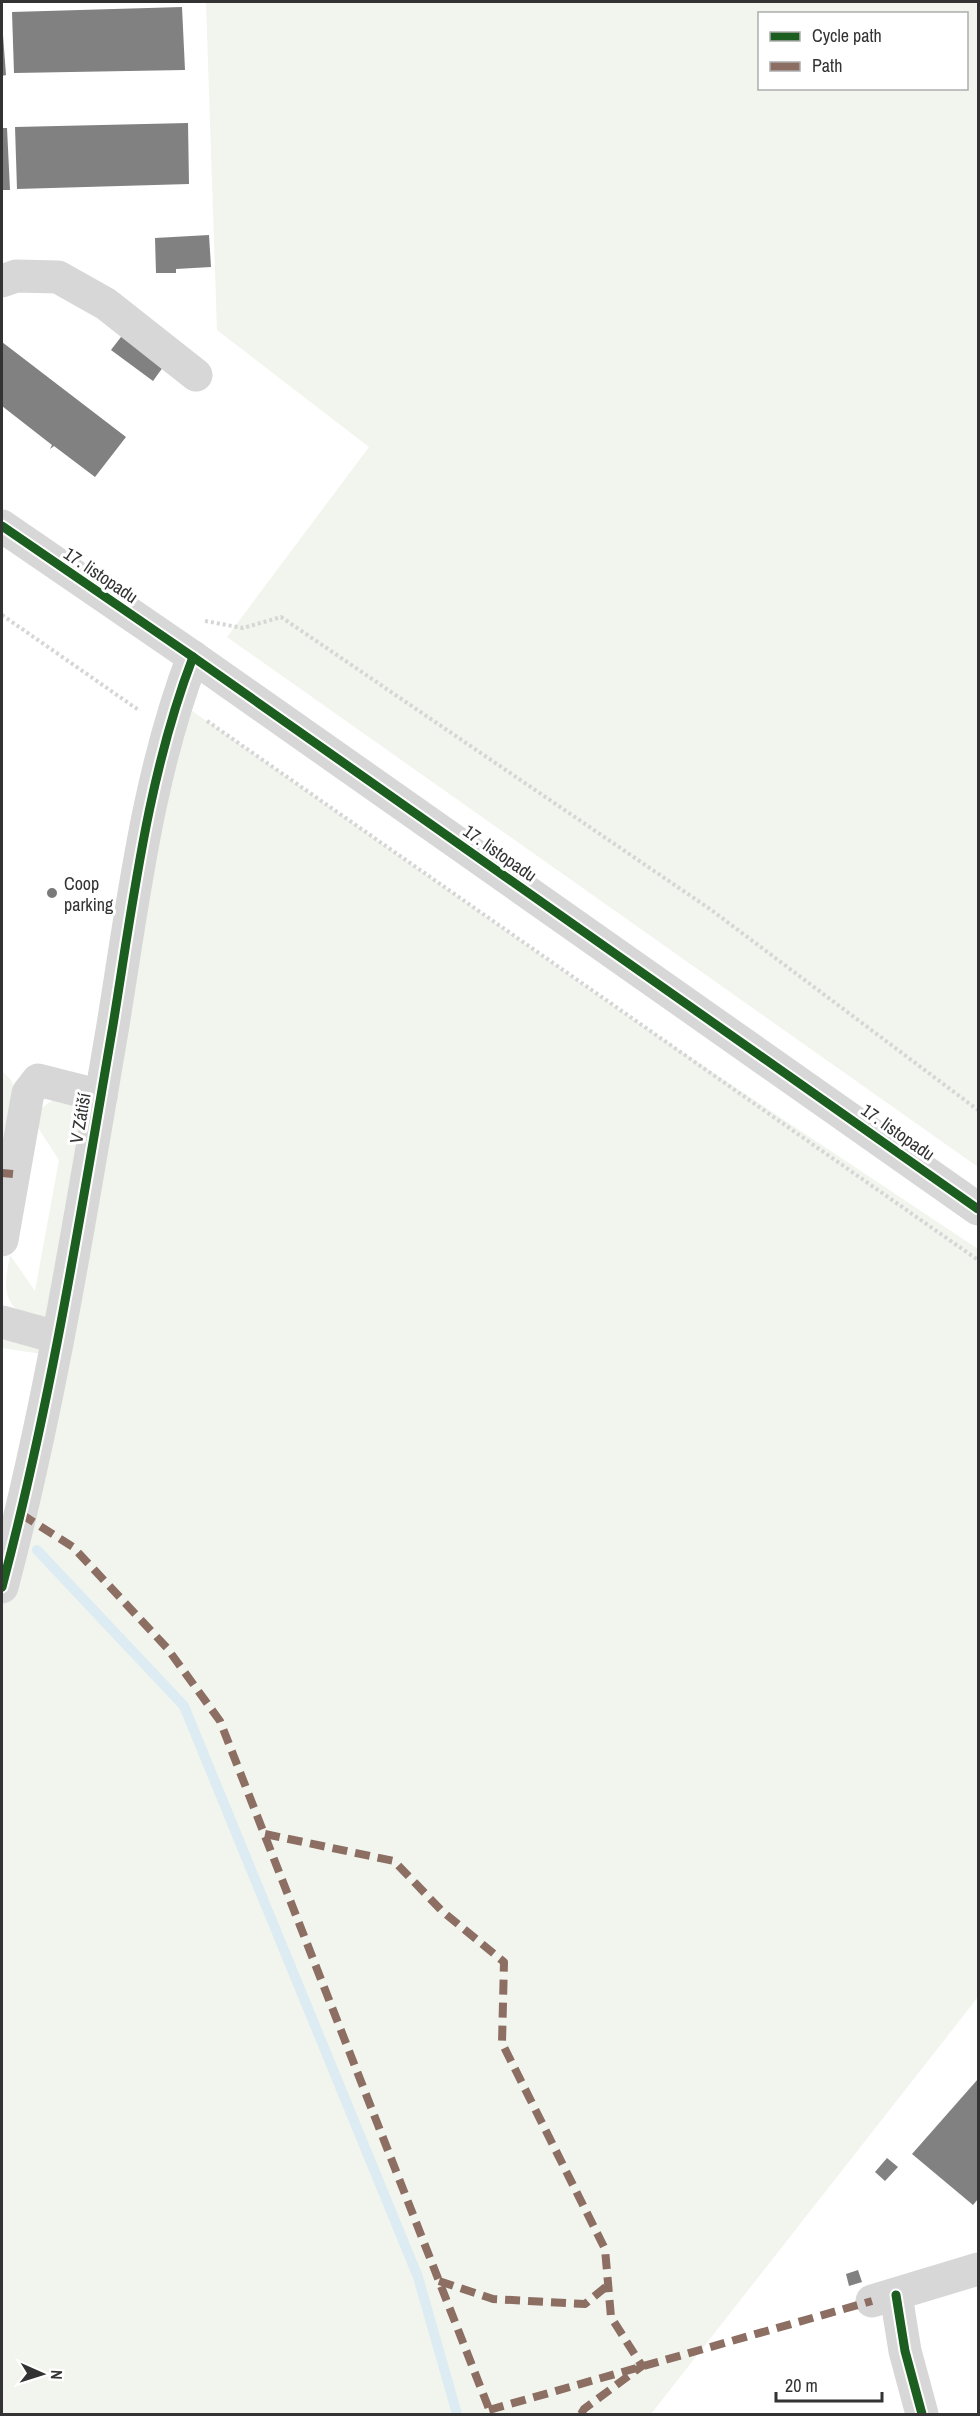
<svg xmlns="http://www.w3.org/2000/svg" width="980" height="2416" font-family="'Archivo Narrow',sans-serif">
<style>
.green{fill:#f1f5ed;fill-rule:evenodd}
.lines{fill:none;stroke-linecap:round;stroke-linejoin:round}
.stream{stroke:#ddebf3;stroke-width:10}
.building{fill:#818181}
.path{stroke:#d6d6d6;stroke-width:4;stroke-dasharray:3 3;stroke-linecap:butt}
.minor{stroke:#d7d7d7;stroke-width:33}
.quiet{stroke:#8d6e63;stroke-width:8;stroke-dasharray:15 8;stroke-linecap:butt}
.cycleway-casing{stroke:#fff;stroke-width:13}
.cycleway{stroke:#1b5e20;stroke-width:9}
.poi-dot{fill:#7a7a7a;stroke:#fff;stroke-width:2}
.labels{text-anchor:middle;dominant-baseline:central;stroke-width:6;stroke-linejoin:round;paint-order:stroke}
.street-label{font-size:18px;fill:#333;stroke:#fff}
.poi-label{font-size:18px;fill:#333;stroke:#fff;text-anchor:start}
</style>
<rect width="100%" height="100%" fill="#fff"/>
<g class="green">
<path d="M206,2h772v1165l-751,-530 142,-190 -152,-117zM760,14h206v74h-206z"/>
<path d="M188,708l431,302 359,239v748l-327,417h-649v-873l40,-187 -40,-6v-10l19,-25c-21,-15 -15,-35 -11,-58l25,36 24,-131 -22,-34 3,-17 10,-7 48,-18z"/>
<path d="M2,1071l10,10 2,9 -12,72z"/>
</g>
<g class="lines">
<path class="stream" d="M37,1550l147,156 234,571 39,137"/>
</g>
<g class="building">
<path d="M182,7l3,63 -171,3 -2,-61z"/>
<path d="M2,22l4,53 -4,1z"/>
<path d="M188,123l1,61 -172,5 -2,-62z"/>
<path d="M2,128h5l3,62h-8z"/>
<path d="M209,235l2,32 -35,2v4h-20l-1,-35z"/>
<path d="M124,333l42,30 -13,18 -42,-31z"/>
<path d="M2,342l124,95 -31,40 -41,-31 -4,3 2,-4 -50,-39z"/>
<path d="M978,2079v120l-5,6 -61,-51z"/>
<path d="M887,2158l11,9 -13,14 -10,-9z"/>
<path d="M858,2270l4,12 -13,4 -3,-12z"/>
</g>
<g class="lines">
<g class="path">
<path d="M2,615l138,96"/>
<path d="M205,621l38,7 38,-11 429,292 268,201"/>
<path d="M207,721l771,539"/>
</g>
<g class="minor">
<path d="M2,281l14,-5 42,1 48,27 90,71"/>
<path d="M2,526l191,131 785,552"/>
<path d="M2,1240l26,-147 10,-13 63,16"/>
<path d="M2,1322l54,15"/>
<path d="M2,1587c49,-184 79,-375 111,-562 20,-123 35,-251 80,-368"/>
<path d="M896,2295l9,56 17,63"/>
<path d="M872,2301l106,-32"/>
</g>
<g class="quiet">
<path d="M2,1173l11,1"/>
<path d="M21,1514l52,33 94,101 53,73 271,693"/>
<path d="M265,1834l129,27 48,50 62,51 -2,81 103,206 6,68 31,49 -58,43 -3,5"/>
<path d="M439,2281l54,18 92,5 23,-19"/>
<path d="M489,2410l383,-109"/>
</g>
<g class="cycleway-casing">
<g id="cycleway">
<path d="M2,526l191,131 785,552"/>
<path d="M2,1587c49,-184 79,-375 111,-562 20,-123 35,-251 80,-368"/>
<path d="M896,2295l9,56 17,63"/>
</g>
</g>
<use href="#cycleway" class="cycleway"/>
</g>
<circle class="poi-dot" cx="52" cy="893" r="6"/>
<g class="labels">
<g class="street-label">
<text transform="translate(101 575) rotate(34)">17. listopadu</text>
<text transform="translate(500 853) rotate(35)">17. listopadu</text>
<text transform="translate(80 1118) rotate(-80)">V Zátiší</text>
<text transform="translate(898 1132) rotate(35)">17. listopadu</text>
</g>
<g class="poi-label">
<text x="64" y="883">Coop<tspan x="64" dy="21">parking</tspan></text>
</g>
</g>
<rect width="980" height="2416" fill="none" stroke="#333333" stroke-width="6"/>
<rect x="758" y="12" width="210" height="78" fill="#ffffff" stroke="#adadad" stroke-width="1.5"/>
<rect x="770" y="32" width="30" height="9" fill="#1b5e20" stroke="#adadad" stroke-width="1.5"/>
<text x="812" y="42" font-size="18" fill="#333333">Cycle path</text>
<rect x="770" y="62" width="30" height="9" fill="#8d6e63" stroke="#adadad" stroke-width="1.5"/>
<text x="812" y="72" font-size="18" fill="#333333">Path</text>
<g transform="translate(42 2374) rotate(93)" stroke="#ffffff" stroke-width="4.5" paint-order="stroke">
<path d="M0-4.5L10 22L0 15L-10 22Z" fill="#333333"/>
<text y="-9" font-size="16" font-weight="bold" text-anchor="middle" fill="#333333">N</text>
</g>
<path d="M776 2392v9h106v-9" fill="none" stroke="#333333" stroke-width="3"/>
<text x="785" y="2392" font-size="18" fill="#333333" stroke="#ffffff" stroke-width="4.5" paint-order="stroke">20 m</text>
</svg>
